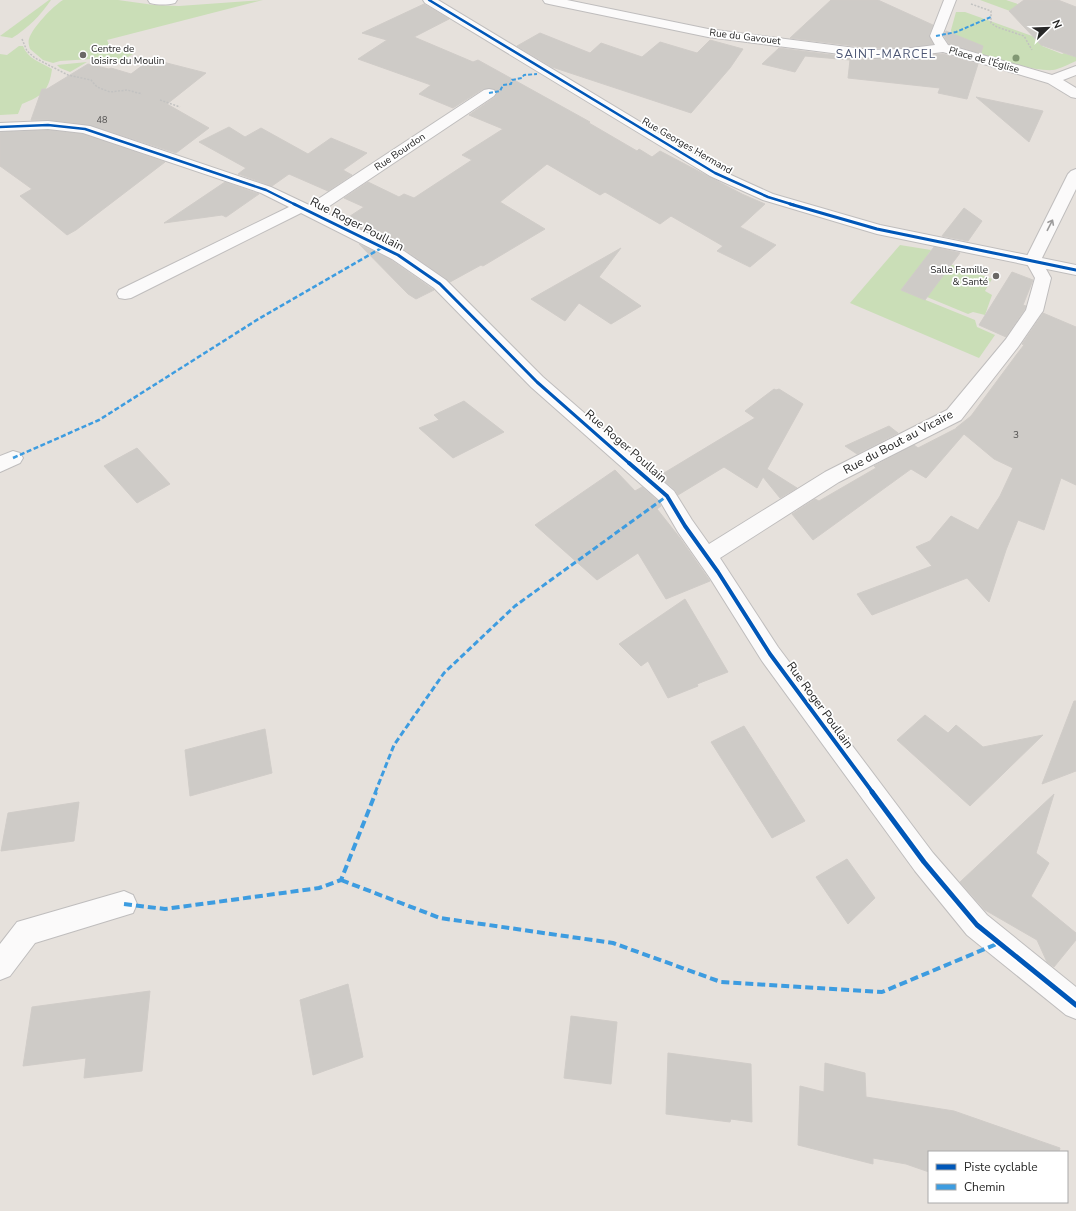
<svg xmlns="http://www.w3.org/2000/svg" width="1076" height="1211" font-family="'Nunito Sans',sans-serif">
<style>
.green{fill:#cadeb7}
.building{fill:#cecbc7;stroke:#d0ccc8}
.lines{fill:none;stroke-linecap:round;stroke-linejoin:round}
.street-casing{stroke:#bfbdbd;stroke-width:2}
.secondary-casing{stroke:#bfbdbd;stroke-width:2}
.path{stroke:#c2c2c1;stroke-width:1.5;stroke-dasharray:2 1.5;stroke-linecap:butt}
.street{fill:#fbfafa;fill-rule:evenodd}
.secondary{fill:#fbfafa;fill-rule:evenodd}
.quiet-far3{stroke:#3d9ce0;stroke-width:2;stroke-dasharray:4 2;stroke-linecap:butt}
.quiet-far2{stroke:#3d9ce0;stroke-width:2.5;stroke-dasharray:5 2.5;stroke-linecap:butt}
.quiet-far1{stroke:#3d9ce0;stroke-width:3;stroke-dasharray:6 3;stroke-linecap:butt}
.quiet{stroke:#3d9ce0;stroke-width:4;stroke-dasharray:8 4;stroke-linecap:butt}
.cycleway-far3-casing{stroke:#fff;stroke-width:4}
.cycleway-far2-casing{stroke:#fff;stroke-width:5}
.cycleway-far1-casing{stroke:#fff;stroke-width:6}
.cycleway-casing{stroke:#fff;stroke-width:8}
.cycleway-far3{stroke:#0057b8;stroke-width:2.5}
.cycleway-far2{stroke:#0057b8;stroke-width:3}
.cycleway-far1{stroke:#0057b8;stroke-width:4}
.cycleway{stroke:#0057b8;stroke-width:5}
.tree{fill:#819873}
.oneway{stroke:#9c9b9b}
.poi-dot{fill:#6a6866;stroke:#fff;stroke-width:1.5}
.labels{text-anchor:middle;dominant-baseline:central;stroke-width:3.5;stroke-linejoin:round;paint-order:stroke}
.far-number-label{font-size:9px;fill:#525150}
.far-street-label{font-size:10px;fill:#272727;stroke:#fff}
.far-poi-label{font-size:10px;fill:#272727;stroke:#fff;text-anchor:start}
.number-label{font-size:10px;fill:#525150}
.far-quarter-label{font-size:12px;letter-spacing:1px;fill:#4b5573;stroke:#fff}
.street-label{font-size:12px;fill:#272727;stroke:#fff}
</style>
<rect width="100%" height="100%" fill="#e6e1dc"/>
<g class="green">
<path d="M49,0h2c-11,16 -23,28 -39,38l-12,-2z"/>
<path d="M63,0h55l36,5 25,1 84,-6 -156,40 3,7 23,7 -19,11 -23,-6 -31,2 -7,2 -10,-3 -13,-11c-1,-3 -2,-7 -1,-10 3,-11 24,-33 34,-39z"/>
<path d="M980,0h26l70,24 -66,-13z"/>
<path d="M956,12h9l84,30 -7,4 20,8 2,-1 9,3 3,-3v8c-7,3 -16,8 -23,9 -21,2 -82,-18 -100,-28l-2,-12z"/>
<path d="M19,46h4c5,13 17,16 29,23 -3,22 -10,27 -30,35l-4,10 -18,1v-61l7,1z"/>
<path d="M87,62l-17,10 -10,-4 -3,-3z"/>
<path d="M900,245l31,5 -4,6 65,23 -7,12 7,4 -7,20 -12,-3 -5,2 -41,-17 -6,-32 -20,25 74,30 2,7 18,8 -16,23 -129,-55z"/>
</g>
<g class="building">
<path d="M831,0h47l55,25 -4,10 4,9 -30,4h-32l-81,-10z"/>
<path d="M1024,0h34l18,7v50l-35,-12 -32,-34z"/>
<path d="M424,4l25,15 -35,18 59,25 5,-2 112,62 -1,1 48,28 2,-2 13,8 8,-6 82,43 23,10 -25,23 36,18 -26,22 -33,-16 6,-5 -52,-30 -11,8 -55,-32 -5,3 -53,-31 -47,38 45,27 -62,37 -2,-1 -31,17 -45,-32 -61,-30 20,-13 -20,-9 24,-16 31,15 5,-3 10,4 58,-38 -10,-5 41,-26 -34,-14 26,-18 2,-5 -3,-3h-11l-30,19 -34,-14 12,-9 -73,-26 29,-19 -25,-7z"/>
<path d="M946,31l37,15 -2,7 -32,-9 -5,-8z"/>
<path d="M540,33l50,20 11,-10 41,14 18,-15 37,11 13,-13 33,9 -13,19 -39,45 -139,-46 -35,-21z"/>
<path d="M779,48l92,12 32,-2 40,-4 35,10 -11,35 -29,-6 2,-5 -92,-10 2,-18 -45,-4 -10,16 -33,-8z"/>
<path d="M151,59l55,14 -39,31 42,24 -33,25 -86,-28 -42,-5h-17l11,-31h5l41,-25 21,5 2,-1 20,6z"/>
<path d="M976,97l67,14 -14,31z"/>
<path d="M229,127l16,10 16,-9 47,26 23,-16 36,15 -24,17 9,5 -24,16 -39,-17 -17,12 -34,-12 8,-6 -47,-26z"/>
<path d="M48,130l35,4 82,28 -89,68 -9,5 -47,-39 12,-7 -32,-23v-34z"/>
<path d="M225,182l34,12 -33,23 -4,-2 -58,8z"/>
<path d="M964,208l18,13 -14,20 -26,-5z"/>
<path d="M359,244l32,16 43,30 -18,9 -8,-5z"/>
<path d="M934,247l26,6 -35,47 -24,-10z"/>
<path d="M621,248l-22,29 42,29 -30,18 -32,-21 -14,18 -34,-22z"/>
<path d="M1012,272l21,8 -10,25 3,1 -1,3 -19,28 -27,-12z"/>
<path d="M1043,313l33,14v158l-15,-7 -17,52 -26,-10 -12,30 -17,52 -22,-24 -95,37 -15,-21 75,-28 -16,-19 14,-6 21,-25 27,14 22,-34 13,-28 -19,-9 -30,-25 -38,44 -15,-9 -98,71 -21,-26 23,-15 4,2 57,-33 -2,-2 40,-21 4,3 39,-20h-1l15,-12 46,-62 7,-9 -2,-1z"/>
<path d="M774,389l2,1 3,-1 24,15 -36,65 30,19 -17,10 -17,-21 -6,11 -33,-21 -46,28 -3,-5 -16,-14 96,-58 -10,-7z"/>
<path d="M464,401l40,31 -51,26 -34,-30 20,-8 -5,-5z"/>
<path d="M889,426l9,7 -41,21 -12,-8z"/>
<path d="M137,448l33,36 -33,19 -33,-37z"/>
<path d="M615,470l20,21 7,-4 17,15 2,4 -4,3 23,29 30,43 -44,18 -28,-46 -41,27 -62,-55z"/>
<path d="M685,599l43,73 -31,12 1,2 -30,12 -20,-37 -7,5 -22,-22z"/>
<path d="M1074,701h2v70l-34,13z"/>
<path d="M925,715l23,18 8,-8 27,22 60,-12 -73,71 -73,-66z"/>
<path d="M744,726l61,95 -33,17 -61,-96z"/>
<path d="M265,729l7,44 -82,23 -5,-46z"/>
<path d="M1054,794l-18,59 13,10 -18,33 45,37v7l-22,27 -7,-5 -10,-22 -52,-30 -25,-28z"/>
<path d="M79,802l-5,39 -73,10 7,-38z"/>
<path d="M847,859l28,39 -27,26 -32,-47z"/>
<path d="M348,984l15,73 -50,18 -13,-75z"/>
<path d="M150,991l-8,80 -58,7 2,-20 -63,8 9,-59z"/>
<path d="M571,1016l46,6 -6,62 -47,-6z"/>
<path d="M668,1053l83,11 1,58 -21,-3 -1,3 -64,-8z"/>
<path d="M825,1063l40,10 1,24 88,14 106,37 -1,4h-130v20l-23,-8 -33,-6v6l-75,-19 2,-59 24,6z"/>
</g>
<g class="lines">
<g class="street-casing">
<g id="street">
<path d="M148,0h29l-2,3c-8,2 -17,2 -25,0z"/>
<path d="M543,0h24l141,29 163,21 32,-1 32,-4 -5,-9 14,-36h12l-14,36 6,9 104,30 24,-9v9l-13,5 13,8v10l-5,-1 -23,-14 -105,-31 -40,5 -32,1 -163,-21 -159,-33 -4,-1z"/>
<path d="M489,89l5,1 2,3 -2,3 -172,115 82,40 42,29 97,97 131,114 18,29 17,24 116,-72 122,-62 59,-71 20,-29 9,-32 -10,-18 43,-86 3,-3 5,-2v20l-35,71 10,18 -8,33 -3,4 -22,32 -57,73 -122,62 -119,76 58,89 155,206 54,62 89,72v32l-10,-4 -99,-80 -52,-64 -153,-210 -52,-83 -32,-46 -18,-31 -129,-114 -97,-99 -42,-29 -91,-46 -170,85 -6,1 -6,-1 -2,-4 2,-4 170,-83 -28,-14 -178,-60 -35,-4 -48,2v-8l48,-2 42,5 181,61 38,18 175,-115z"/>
<path d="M13,451l7,2 3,5 -3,5 -20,9v-16z"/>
<path d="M124,891l9,4 4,9 -4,9 -98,30 -25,33 -10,4v-36l17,-22z"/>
</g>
</g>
<g class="secondary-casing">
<path id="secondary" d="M423,0h15l282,170 53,24 107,31 196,40v10l-199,-41 -114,-34 -53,-24 -285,-173z"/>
</g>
<g class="path">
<path d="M971,4l20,7v12l6,4 27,9 8,14"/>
<path d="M22,39l5,12 8,7 33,17 23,5 6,7 13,5 17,-2 15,4"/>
<path d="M160,100l20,7"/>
</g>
<use href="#street" class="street"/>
<use href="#secondary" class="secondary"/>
<g class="quiet-far3">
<path d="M936,36l20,-4 35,-15"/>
<path d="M489,93l11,-2 3,-6 8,-1 1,-4 10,-2 2,-3 13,-1"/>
</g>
<path class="quiet-far2" d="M13,458l86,-38 161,-102 123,-71"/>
<path class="quiet-far1" d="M375,793l19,-48 50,-72 71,-67 152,-110"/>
<g class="quiet">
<path d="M341,880l99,38 173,25 108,39 161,10 117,-49"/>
<path d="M124,904l41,5 154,-21 22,-8 35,-88"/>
</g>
<g class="cycleway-far3-casing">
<g id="cycleway-far3">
<path d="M429,0l286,173 53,24 26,8"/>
<path d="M0,127l48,-2 37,4 181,61 30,15"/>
</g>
</g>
<g class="cycleway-far2-casing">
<g id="cycleway-far2">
<path d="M294,204l104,51 42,29 97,98 93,82"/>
<path d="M790,204l87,25 199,41"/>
</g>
</g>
<g class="cycleway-far1-casing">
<path id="cycleway-far1" d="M629,463l38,33 18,30 33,46 52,82 103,139"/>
</g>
<g class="cycleway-casing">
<path id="cycleway" d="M872,792l52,70 53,63 99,80"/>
</g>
<use href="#cycleway-far3" class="cycleway-far3"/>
<use href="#cycleway-far2" class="cycleway-far2"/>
<use href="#cycleway-far1" class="cycleway-far1"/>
<use href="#cycleway" class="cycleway"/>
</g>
<circle class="tree" cx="1016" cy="58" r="3.5"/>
<defs><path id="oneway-shaft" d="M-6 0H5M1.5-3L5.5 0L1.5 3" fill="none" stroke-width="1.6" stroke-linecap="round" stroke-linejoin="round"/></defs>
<use class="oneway" href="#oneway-shaft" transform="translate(1050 225) rotate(-63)"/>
<g class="poi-dot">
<circle cx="83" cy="55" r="4"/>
<circle cx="996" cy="276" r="4"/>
</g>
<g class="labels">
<g class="far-number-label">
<text x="102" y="120">48</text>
</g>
<g class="far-street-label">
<text transform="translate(745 37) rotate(7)">Rue du Gavouet</text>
<text transform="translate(984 60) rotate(16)">Place de l'Église</text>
<text transform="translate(687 146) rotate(30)">Rue Georges Hermand</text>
<text transform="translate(400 152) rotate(-34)">Rue Bourdon</text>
</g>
<g class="far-poi-label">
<text x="91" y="49">Centre de<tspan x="91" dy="12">loisirs du Moulin</tspan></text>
<text x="988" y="270" text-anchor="end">Salle Famille<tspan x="988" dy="12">&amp; Santé</tspan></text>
</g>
<g class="number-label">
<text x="1016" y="435">3</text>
</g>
<g class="far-quarter-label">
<text x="886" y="54">SAINT-MARCEL</text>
</g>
<g class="street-label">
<text transform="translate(357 224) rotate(27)">Rue Roger Poullain</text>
<text transform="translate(898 442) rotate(-28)">Rue du Bout au Vicaire</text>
<text transform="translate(626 446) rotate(41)">Rue Roger Poullain</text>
<text transform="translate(820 705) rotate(54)">Rue Roger Poullain</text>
</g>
</g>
<rect x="928" y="1151" width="140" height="52" fill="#ffffff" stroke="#a9a9a9"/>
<rect x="936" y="1164" width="20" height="6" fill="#0057b8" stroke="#a9a9a9"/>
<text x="964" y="1171" font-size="12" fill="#272727">Piste cyclable</text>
<rect x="936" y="1184" width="20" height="6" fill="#3d9ce0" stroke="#a9a9a9"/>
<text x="964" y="1191" font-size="12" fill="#272727">Chemin</text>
<g transform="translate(1048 28) rotate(67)" stroke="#ffffff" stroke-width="3" paint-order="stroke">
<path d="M0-3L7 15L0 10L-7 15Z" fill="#272727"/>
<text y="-6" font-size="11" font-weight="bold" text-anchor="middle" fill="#272727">N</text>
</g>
</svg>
